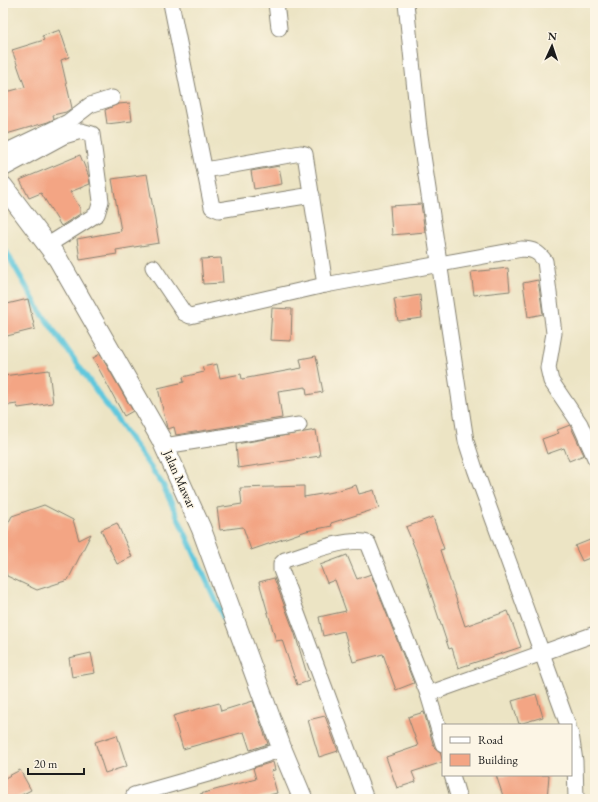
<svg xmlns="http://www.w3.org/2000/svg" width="598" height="802" font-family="'EB Garamond',serif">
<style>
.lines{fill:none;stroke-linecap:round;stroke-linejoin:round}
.stream{stroke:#61c8dd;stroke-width:5.5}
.building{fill:#f3a584}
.minor-casing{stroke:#848070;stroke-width:17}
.tertiary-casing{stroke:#848070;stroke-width:21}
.minor{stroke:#fff;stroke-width:15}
.tertiary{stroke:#fff;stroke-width:19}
.labels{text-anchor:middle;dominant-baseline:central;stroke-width:3;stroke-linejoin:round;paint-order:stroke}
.street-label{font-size:13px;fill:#1c1c1c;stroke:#fcf5e5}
</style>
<rect width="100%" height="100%" fill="#fcf5e5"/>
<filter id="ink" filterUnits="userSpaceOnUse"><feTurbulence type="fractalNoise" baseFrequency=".025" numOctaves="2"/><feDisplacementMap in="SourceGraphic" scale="8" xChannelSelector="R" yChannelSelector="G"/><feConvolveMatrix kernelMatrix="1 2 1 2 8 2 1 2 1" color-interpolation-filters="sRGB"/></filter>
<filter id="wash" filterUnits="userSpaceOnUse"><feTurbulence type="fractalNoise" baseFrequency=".012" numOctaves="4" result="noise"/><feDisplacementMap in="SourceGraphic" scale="16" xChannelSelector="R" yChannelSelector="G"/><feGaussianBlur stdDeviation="0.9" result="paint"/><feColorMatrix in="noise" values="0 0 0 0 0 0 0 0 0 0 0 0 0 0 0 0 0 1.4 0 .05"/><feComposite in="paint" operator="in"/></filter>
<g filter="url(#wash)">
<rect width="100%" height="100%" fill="#ece4c4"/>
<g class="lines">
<path class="stream" d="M3,246l37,65 123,174 63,138"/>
</g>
<g id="blocks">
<g class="building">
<path d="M60,30l9,27 -8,3 11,48 -6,4 -13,3 1,4 -6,3 -45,13v-42l22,-6 -13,-37 32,-10 -2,-4z"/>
<path d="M130,103l2,18 -25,3 -2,-14 13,-6z"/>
<path d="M80,155l9,22 1,7 -20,8 10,16v6l-19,12 -20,-33 -12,5 -9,-18z"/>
<path d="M279,166l3,18 -28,5 -3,-18z"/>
<path d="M147,174l12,69 -43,7 1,4 -37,6 -3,-21 44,-8 -9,-52z"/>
<path d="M421,204l4,28 -33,3 -2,-29z"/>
<path d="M221,258l2,25 -20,1 -2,-25z"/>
<path d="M508,268l2,23 -36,4 -3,-23z"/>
<path d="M538,280l5,34 -15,3 -5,-34z"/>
<path d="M420,295l2,23 -24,3 -4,-22z"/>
<path d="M28,299l7,30 -32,8v-32z"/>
<path d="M272,308l20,1 -1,32 -21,-1z"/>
<path d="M100,354l33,57 -9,5 -31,-58z"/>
<path d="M316,356l7,36 -16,3 -1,-8 -28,4 4,27 -106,17 -2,-8 -6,2 -1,-1 -9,-40 26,-6 -1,-5 21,-5 -2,-5 15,-3 3,14 21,-4 1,5 60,-11 -2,-9z"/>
<path d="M49,370l4,33 -35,5 -1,-4 -14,2v-30z"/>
<path d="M570,425l14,30 -15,6 -5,-13 -17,6 -5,-15 17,-6 -2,-3z"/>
<path d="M316,430l4,26 -82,12 -2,-24z"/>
<path d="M356,485l3,9 15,-4 5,18 -48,15 1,3 -26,5 -55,19 -8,-23 -23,3 -3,-22 25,-4 -2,-16 64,-2v11l29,-5z"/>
<path d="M44,505l29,15 6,20 12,-6 -23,46 -31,10 -30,-14 -4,-13v-30l9,-17z"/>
<path d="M433,517l11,32 -4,1 25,76 43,-15 13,36 -63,21 -6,-20 -3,1 -30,-91 -13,-31z"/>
<path d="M117,523l15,34 -15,7 -16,-34z"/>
<path d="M595,538v18l-13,5 -7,-15z"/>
<path d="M347,555l10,24 14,-5 43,109 -18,7 -13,-36 -30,8 -9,-31 -21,5 -4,-19 27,-6 -11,-31 -8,3 -7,-18z"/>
<path d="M274,578l21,56 14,47 -12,4 -15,-45 -6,1 -17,-59z"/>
<path d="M91,653l4,20 -23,4 -3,-19z"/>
<path d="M536,694l7,23 -24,7 -7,-23z"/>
<path d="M253,701l15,43 -18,6 -6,-18 -61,17 -10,-33 46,-13 2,8z"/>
<path d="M424,712l10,35 6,5 3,10 -31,10 4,10 -19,6 -11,-31 32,-11 -10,-29z"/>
<path d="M325,716l13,35 -19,6 -11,-37z"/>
<path d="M117,735l10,31 -22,7 -10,-31z"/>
<path d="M273,762l2,8 -4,1 6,22 -23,6h-53l-1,-5 56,-15 -3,-11z"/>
<path d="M20,770l11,20 -17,9h-11v-20z"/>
<path d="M496,775h53l-2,24h-43z"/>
</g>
</g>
</g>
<g filter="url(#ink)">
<use href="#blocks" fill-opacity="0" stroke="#848070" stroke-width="1"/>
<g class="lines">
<g class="minor-casing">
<g id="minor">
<path d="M171,3l41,204 7,3 93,-15"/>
<path d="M276,3l3,25"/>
<path d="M406,3l13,126 47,312 9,28 93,256"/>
<path d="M3,153l65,-31 22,-17 22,-7"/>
<path d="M3,169l61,-33 17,-5 11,3 9,67 -4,13 -49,31"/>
<path d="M205,170l96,-17 4,1 20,131"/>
<path d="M153,267l31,46 6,3 135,-31 197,-36c11,0 16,3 23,12l9,72 -6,35 3,13 29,43 15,34"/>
<path d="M164,446l135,-21"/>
<path d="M571,734l4,27 1,38"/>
<path d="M443,744l-15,-50 167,-60"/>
<path d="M452,775l7,24"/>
<path d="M134,795l81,-23 67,-23"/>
<path d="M366,799l-85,-229v-6l4,-4c20,-6 64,-24 83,-17l60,151"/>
</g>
</g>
<g class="tertiary-casing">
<path id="tertiary" d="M3,186l55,73 103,180 40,89 81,221 21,50"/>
</g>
<use href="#minor" class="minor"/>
<use href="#tertiary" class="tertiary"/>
</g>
</g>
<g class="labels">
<g class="street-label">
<text transform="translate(180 479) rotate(66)">Jalan Mawar</text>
</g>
</g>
<rect width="598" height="802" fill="none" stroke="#fcf5e5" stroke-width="16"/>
<rect x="442" y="724" width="130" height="52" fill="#fcf5e5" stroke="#a29e95"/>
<rect x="450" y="737" width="20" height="6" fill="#ffffff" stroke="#a29e95"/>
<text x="478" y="744" font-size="12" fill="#1c1c1c">Road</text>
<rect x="450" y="754" width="20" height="12" fill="#f3a584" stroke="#a29e95"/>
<text x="478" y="764" font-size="12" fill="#1c1c1c">Building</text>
<g transform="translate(552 46) rotate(3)" stroke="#fcf5e5" stroke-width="3" paint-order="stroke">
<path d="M0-3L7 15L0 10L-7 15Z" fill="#1c1c1c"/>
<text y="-6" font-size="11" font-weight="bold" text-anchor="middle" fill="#1c1c1c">N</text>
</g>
<path d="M28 768v6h56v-6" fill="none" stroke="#1c1c1c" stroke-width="2"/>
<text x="34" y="768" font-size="12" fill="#1c1c1c" stroke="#fcf5e5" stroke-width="3" paint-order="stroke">20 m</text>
</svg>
